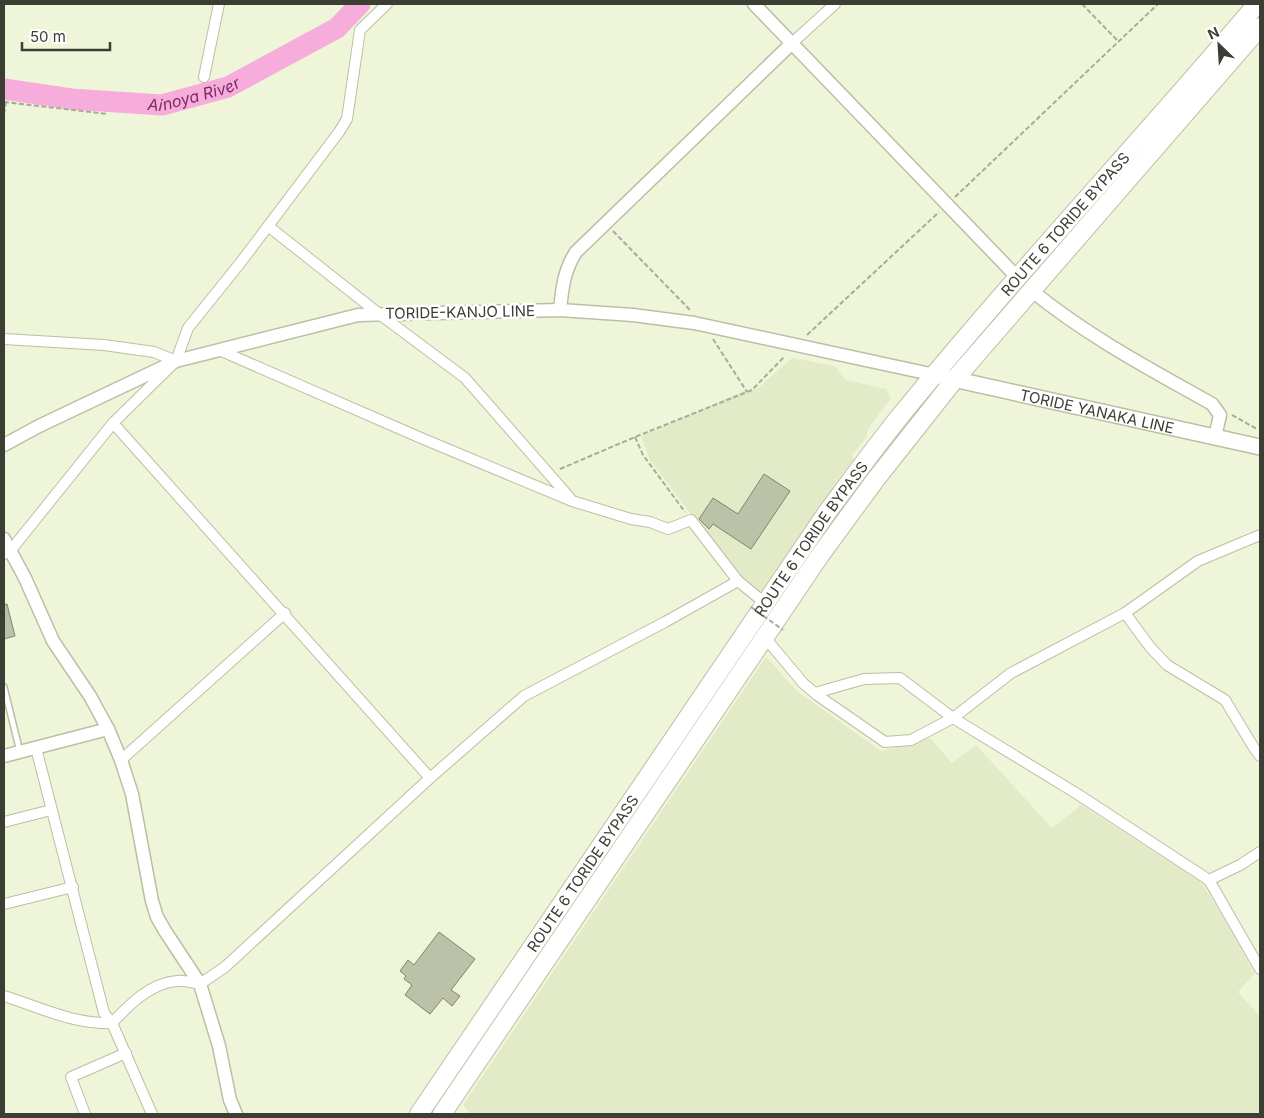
<svg xmlns="http://www.w3.org/2000/svg" width="1264" height="1118" font-family="Inter,sans-serif">
<style>
.built{fill:#e2eac7}
.lines{fill:none;stroke-linecap:round;stroke-linejoin:round}
.river{stroke:#f7addb;stroke-width:21}
.building{fill:#bcc2a7;stroke:#80856c}
.service-casing{stroke:#bac0a5;stroke-width:8}
.minor-casing{stroke:#bac0a5;stroke-width:12}
.tertiary-casing{stroke:#bac0a5;stroke-width:15}
.secondary-casing{stroke:#bac0a5;stroke-width:18}
.trunk-casing{stroke:#bac0a5;stroke-width:20}
.path{stroke:#a7ac97;stroke-width:2;stroke-dasharray:5 2.5;stroke-linecap:butt}
.service{stroke:#fff;stroke-width:5}
.minor{stroke:#fff;stroke-width:10}
.tertiary{stroke:#fff;stroke-width:12}
.secondary{stroke:#fff;stroke-width:15}
.trunk{stroke:#fff;stroke-width:18}
.path-bridge{stroke:#a7ac97;stroke-width:2;stroke-dasharray:5 2.5;stroke-linecap:butt}
.labels{text-anchor:middle;dominant-baseline:central;stroke-width:5;stroke-linejoin:round;paint-order:stroke}
.street-label{font-size:15px;fill:#3b3e33;stroke:#fff}
.water-label{font-size:16px;font-style:italic;fill:#7d2964;stroke:#fff}
</style>
<rect width="100%" height="100%" fill="#eff5d9"/>
<g class="built">
<path d="M792,358l43,8 10,14 41,9 5,9 -23,31 -2,9 -14,17 2,5 -15,18 -79,115 -24,-19 -86,-114 -9,-24 100,-44 16,-3z"/>
<path d="M766,657l32,35 83,59 49,-13 22,25 24,-18 76,83 29,-23 121,78 35,58 17,33 -16,18 22,25v97h-789l-8,-9z"/>
</g>
<g class="lines">
<path class="river" id="s1" d="M4,89l67,10 91,6 66,-18 109,-59 23,-24"/>
</g>
<g class="building">
<path d="M764,474l26,17 -39,58 -38,-25 -4,5 -10,-10 14,-21 25,16z"/>
<path d="M7,604l8,32 -11,3v-34z"/>
<path d="M439,932l36,27 -24,31 9,6 -8,10 -9,-8 -13,16 -25,-19 7,-10 -8,-6 2,-3 -6,-5 8,-11 6,5z"/>
</g>
<g class="lines">
<g class="service-casing">
<path id="service" d="M4,687l16,65"/>
</g>
<g class="minor-casing">
<g id="minor">
<path d="M791,44l44,-40"/>
<path d="M204,77l15,-73"/>
<path d="M268,226l110,87 87,65 105,120"/>
<path d="M4,339l100,6 50,7 22,9"/>
<path d="M219,350l202,88 151,63 59,18 19,3 18,7 23,-9 47,61 28,23"/>
<path d="M113,423l317,355"/>
<path d="M1260,535l-62,26 -73,52 -114,60 -58,45 126,77 130,85 51,89"/>
<path d="M4,554l7,-4 102,-127 63,-62 12,-33 53,-66 98,-130 8,-13 13,-89 27,-26"/>
<path d="M1125,613l25,34 17,18 58,35 29,48 6,8"/>
<path d="M762,634l41,49 14,12 68,47 26,-2 42,-22 -53,-40 -36,1 -49,14"/>
<path d="M36,748l68,265 8,10 40,91"/>
<path d="M121,760l164,-147"/>
<path d="M4,822l47,-12"/>
<path d="M1209,880l31,-15 20,-13"/>
<path d="M4,904l69,-17"/>
<path d="M4,996c35,11 71,29 108,27 17,-18 38,-40 65,-42 7,-1 16,2 23,3l25,-17 205,-189 94,-82 141,-74 73,-41"/>
<path d="M85,1114l-14,-37 55,-24"/>
</g>
</g>
<g class="tertiary-casing">
<g id="tertiary">
<path d="M754,4l263,273"/>
<path d="M1031,290c56,46 119,79 181,114l8,11 -5,22"/>
<path d="M560,310c2,-21 4,-40 16,-58l215,-208"/>
<path d="M4,445l35,-19 137,-65 182,-46 202,-5 73,5 61,8 241,52"/>
<path d="M4,539l21,39 28,63 37,55 18,33 13,31 11,34 20,107 5,16 8,14 35,53 19,62 11,54 6,14"/>
<path d="M4,756l104,-27"/>
</g>
</g>
<g class="secondary-casing">
<g id="secondary">
<path id="s2" d="M935,375l325,72"/>
</g>
</g>
<g class="trunk-casing">
<g id="trunk">
<path id="s3" d="M419,1114l409,-603c24,-32 48,-65 73,-96 115,-141 239,-273 356,-411"/>
<path d="M442,1114l379,-560 55,-75 79,-100 305,-352"/>
</g>
</g>
<g class="path">
<path d="M1082,4l36,37"/>
<path d="M4,102l104,12"/>
<path d="M4,114l2,-12"/>
<path d="M955,197l203,-193"/>
<path d="M613,231l77,79"/>
<path d="M807,335l132,-123"/>
<path d="M713,339l34,53"/>
<path d="M1232,415l25,14"/>
<path d="M635,437l8,18 42,57"/>
<path d="M560,469l75,-32 117,-47 33,-34"/>
</g>
<use href="#service" class="service"/>
<use href="#minor" class="minor"/>
<use href="#tertiary" class="tertiary"/>
<use href="#secondary" class="secondary"/>
<use href="#trunk" class="trunk"/>
<path class="path-bridge" d="M751,607l32,23"/>
</g>
<g class="labels">
<g class="street-label">
<text stroke="none"><textPath href="#s3" startOffset="1101">ROUTE 6 TORIDE BYPASS</textPath></text>
<text transform="translate(460 312) rotate(-1)">TORIDE-KANJO LINE</text>
<text stroke="none"><textPath href="#s2" startOffset="166">TORIDE YANAKA LINE</textPath></text>
<text stroke="none"><textPath href="#s3" startOffset="696">ROUTE 6 TORIDE BYPASS</textPath></text>
<text stroke="none"><textPath href="#s3" startOffset="291">ROUTE 6 TORIDE BYPASS</textPath></text>
</g>
<g class="water-label">
<text stroke="none"><textPath href="#s1" startOffset="192">Ainoya River</textPath></text>
</g>
</g>
<rect width="1264" height="1118" fill="none" stroke="#3b3e33" stroke-width="10"/>
<g transform="translate(1219 45) rotate(335)" stroke="#ffffff" stroke-width="4" paint-order="stroke">
<path d="M0-4L9 19L0 12L-9 19Z" fill="#3b3e33"/>
<text y="-8" font-size="14" font-weight="bold" text-anchor="middle" fill="#3b3e33">N</text>
</g>
<path d="M22 42v8h88v-8" fill="none" stroke="#3b3e33" stroke-width="2.5"/>
<text x="30" y="42" font-size="15" fill="#3b3e33" stroke="#ffffff" stroke-width="4" paint-order="stroke">50 m</text>
</svg>
